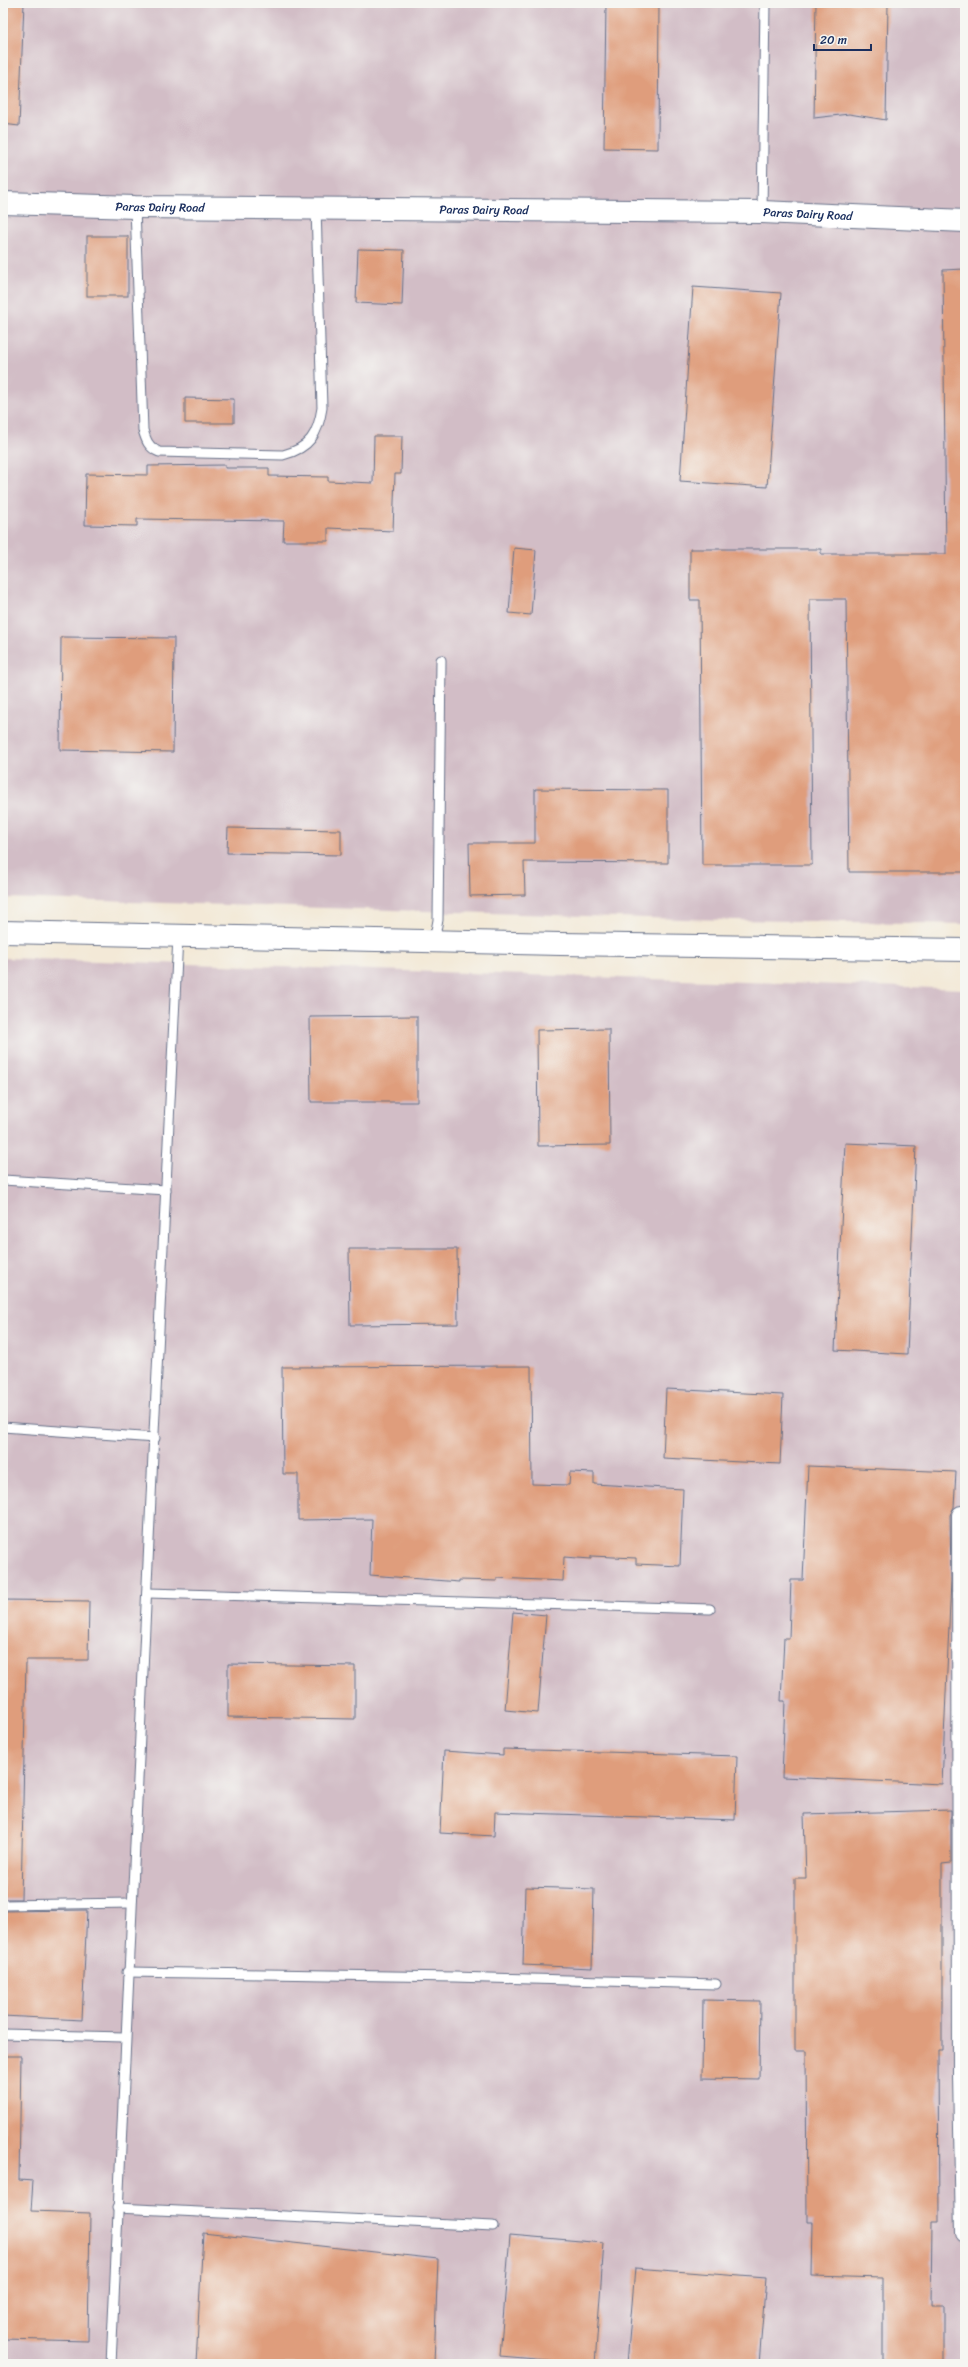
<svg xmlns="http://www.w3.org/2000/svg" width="968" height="2367" font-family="Sriracha,sans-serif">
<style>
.industrial{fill:#d2bdc6}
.building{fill:#df9d7c}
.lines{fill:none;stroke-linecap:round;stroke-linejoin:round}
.service-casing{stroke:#677088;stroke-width:11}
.minor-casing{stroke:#677088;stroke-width:20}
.tertiary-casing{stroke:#677088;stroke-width:24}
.service{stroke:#fff;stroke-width:9}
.minor{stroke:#fff;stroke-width:18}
.tertiary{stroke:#fff;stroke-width:22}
.labels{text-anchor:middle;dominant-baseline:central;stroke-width:4;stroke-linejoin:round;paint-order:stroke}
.street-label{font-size:12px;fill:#1b2f5e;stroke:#f6f6f2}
</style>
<rect width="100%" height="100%" fill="#f6f6f2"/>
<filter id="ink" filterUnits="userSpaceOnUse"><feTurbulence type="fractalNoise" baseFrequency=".025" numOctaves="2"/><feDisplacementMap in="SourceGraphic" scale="8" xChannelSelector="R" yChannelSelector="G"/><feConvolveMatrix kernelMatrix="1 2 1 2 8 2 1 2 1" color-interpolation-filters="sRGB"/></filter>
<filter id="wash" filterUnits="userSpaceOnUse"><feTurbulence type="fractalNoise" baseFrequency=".012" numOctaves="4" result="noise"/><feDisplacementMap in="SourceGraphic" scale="16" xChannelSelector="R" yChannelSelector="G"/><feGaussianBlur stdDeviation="0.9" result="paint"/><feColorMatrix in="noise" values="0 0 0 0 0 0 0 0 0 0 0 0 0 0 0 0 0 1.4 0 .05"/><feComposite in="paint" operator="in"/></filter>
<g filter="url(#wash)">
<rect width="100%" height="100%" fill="#f3e9d7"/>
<g class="industrial">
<path d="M3,3h962v921l-284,-5 -678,-21z"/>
<path d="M3,958l962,31v1375h-962z"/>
</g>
<g id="blocks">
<g class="building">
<path d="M3,3h21l-5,123 -16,-2z"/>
<path d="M606,3h53l-1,146 -54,-1z"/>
<path d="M816,3h72l-2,117 -37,-6 -35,4z"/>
<rect x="87" y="236" width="41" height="60"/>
<path d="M358,249l46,1 -2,55 -46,-2z"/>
<path d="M965,269v603h-116l-3,-273h-36l2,266h-110l-2,-265h-10v-51h131v5h125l-3,-284z"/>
<path d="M693,287l88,6 -14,194 -87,-6z"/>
<path d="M185,398l49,1v24h-49z"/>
<path d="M374,436h28l-1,38h-6l-2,57 -65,-3v13h-45l1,-20 -147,-2v7l-52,-1 1,-51 62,1v-9l77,-1v3h44v8l59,1v4l45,2z"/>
<path d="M514,548l22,2 -5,65 -22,-2z"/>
<path d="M61,637l113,1 -1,114 -113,-2z"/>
<path d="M535,789l133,1v73l-144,-1 1,33 -55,1 -1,-53h66z"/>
<path d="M228,828l113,2v25l-114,-2z"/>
<path d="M417,1016v86h-106l-1,-85z"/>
<path d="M609,1029l1,116 -72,1 -1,-116z"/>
<path d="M845,1143l71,3 -9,208 -72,-4z"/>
<path d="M349,1249h108l1,75 -108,1z"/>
<path d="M531,1366l1,118 37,1 1,-13 24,1v11l89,5 -3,77 -44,-2v-6l-45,-2v3l-27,-2 -1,24 -66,-3v3l-38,-1v2l-89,-7 2,-56 -74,1v-46h-15l-1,-107z"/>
<path d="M666,1389l117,6 -3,69 -117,-6z"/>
<path d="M808,1466l148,6 -2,35 -4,8 1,65 -9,204 -160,-7 3,-76h-4l3,-63h5l2,-58h12z"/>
<path d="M3,1600l86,1 -1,59h-62l-5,239h-18z"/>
<path d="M513,1612l33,3 -8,98 -33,-3z"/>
<path d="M228,1664l127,2v53l-127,-2z"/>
<path d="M503,1749l234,7 -2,64 -240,-8 -1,24 -54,-3 4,-82 59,4z"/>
<path d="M951,1810v53l-9,1v187h-4l1,171h-7l-1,83h13v59h-61v-86l-71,-2 1,-54h-6l-1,-171h-11v-173h11l-2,-64z"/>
<path d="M525,1887l69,2 -2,79 -69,-3z"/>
<path d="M87,1910l-5,110 -79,-4v-105z"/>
<path d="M703,2000l57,1 -1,78 -57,-1z"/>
<path d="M3,2056h18l-2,124 14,1 -2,30 59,2 -2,128 -85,-2z"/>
<path d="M203,2233l235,26 -4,105h-238z"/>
<path d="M510,2235l94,8 -9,121 -95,-8z"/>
<path d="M635,2268l131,10 -7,86h-132z"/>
</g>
</g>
</g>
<g filter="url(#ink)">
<use href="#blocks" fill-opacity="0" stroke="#677088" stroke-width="1"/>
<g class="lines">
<g class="service-casing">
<g id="service">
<path d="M135,207l8,223c3,10 5,17 16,22l124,3c27,-7 35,-21 39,-47l-6,-200"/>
<path d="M762,212l3,-209"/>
<path d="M434,941l4,-21 3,-260"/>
<path d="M3,1180l163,10"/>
<path d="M3,1427l152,11"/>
<path d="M148,1593l562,16"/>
<path d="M3,1905l128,-2"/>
<path d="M127,1972l327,5 262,7"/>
<path d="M3,2034l121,3"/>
<path d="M117,2208l376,18"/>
<path d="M111,2364c19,-476 45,-952 67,-1428"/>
</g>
</g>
<g class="minor-casing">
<path id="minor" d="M961,1515l1,559 3,159"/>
</g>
<g class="tertiary-casing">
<g id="tertiary">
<path id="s1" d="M3,203l132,4 627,5 203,9"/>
<path d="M3,932l557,12 405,6"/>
</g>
</g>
<use href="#service" class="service"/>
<use href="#minor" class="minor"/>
<use href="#tertiary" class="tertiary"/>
</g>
</g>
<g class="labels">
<g class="street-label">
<text stroke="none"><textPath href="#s1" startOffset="157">Paras Dairy Road</textPath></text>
<text stroke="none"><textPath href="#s1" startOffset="481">Paras Dairy Road</textPath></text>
<text stroke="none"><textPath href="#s1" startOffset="805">Paras Dairy Road</textPath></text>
</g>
</g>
<rect width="968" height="2367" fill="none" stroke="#f6f6f2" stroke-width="16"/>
<path d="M814 44v6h57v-6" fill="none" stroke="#1b2f5e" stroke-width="2"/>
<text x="820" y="44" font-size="12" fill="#1b2f5e" stroke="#f6f6f2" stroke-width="3" paint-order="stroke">20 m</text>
</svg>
